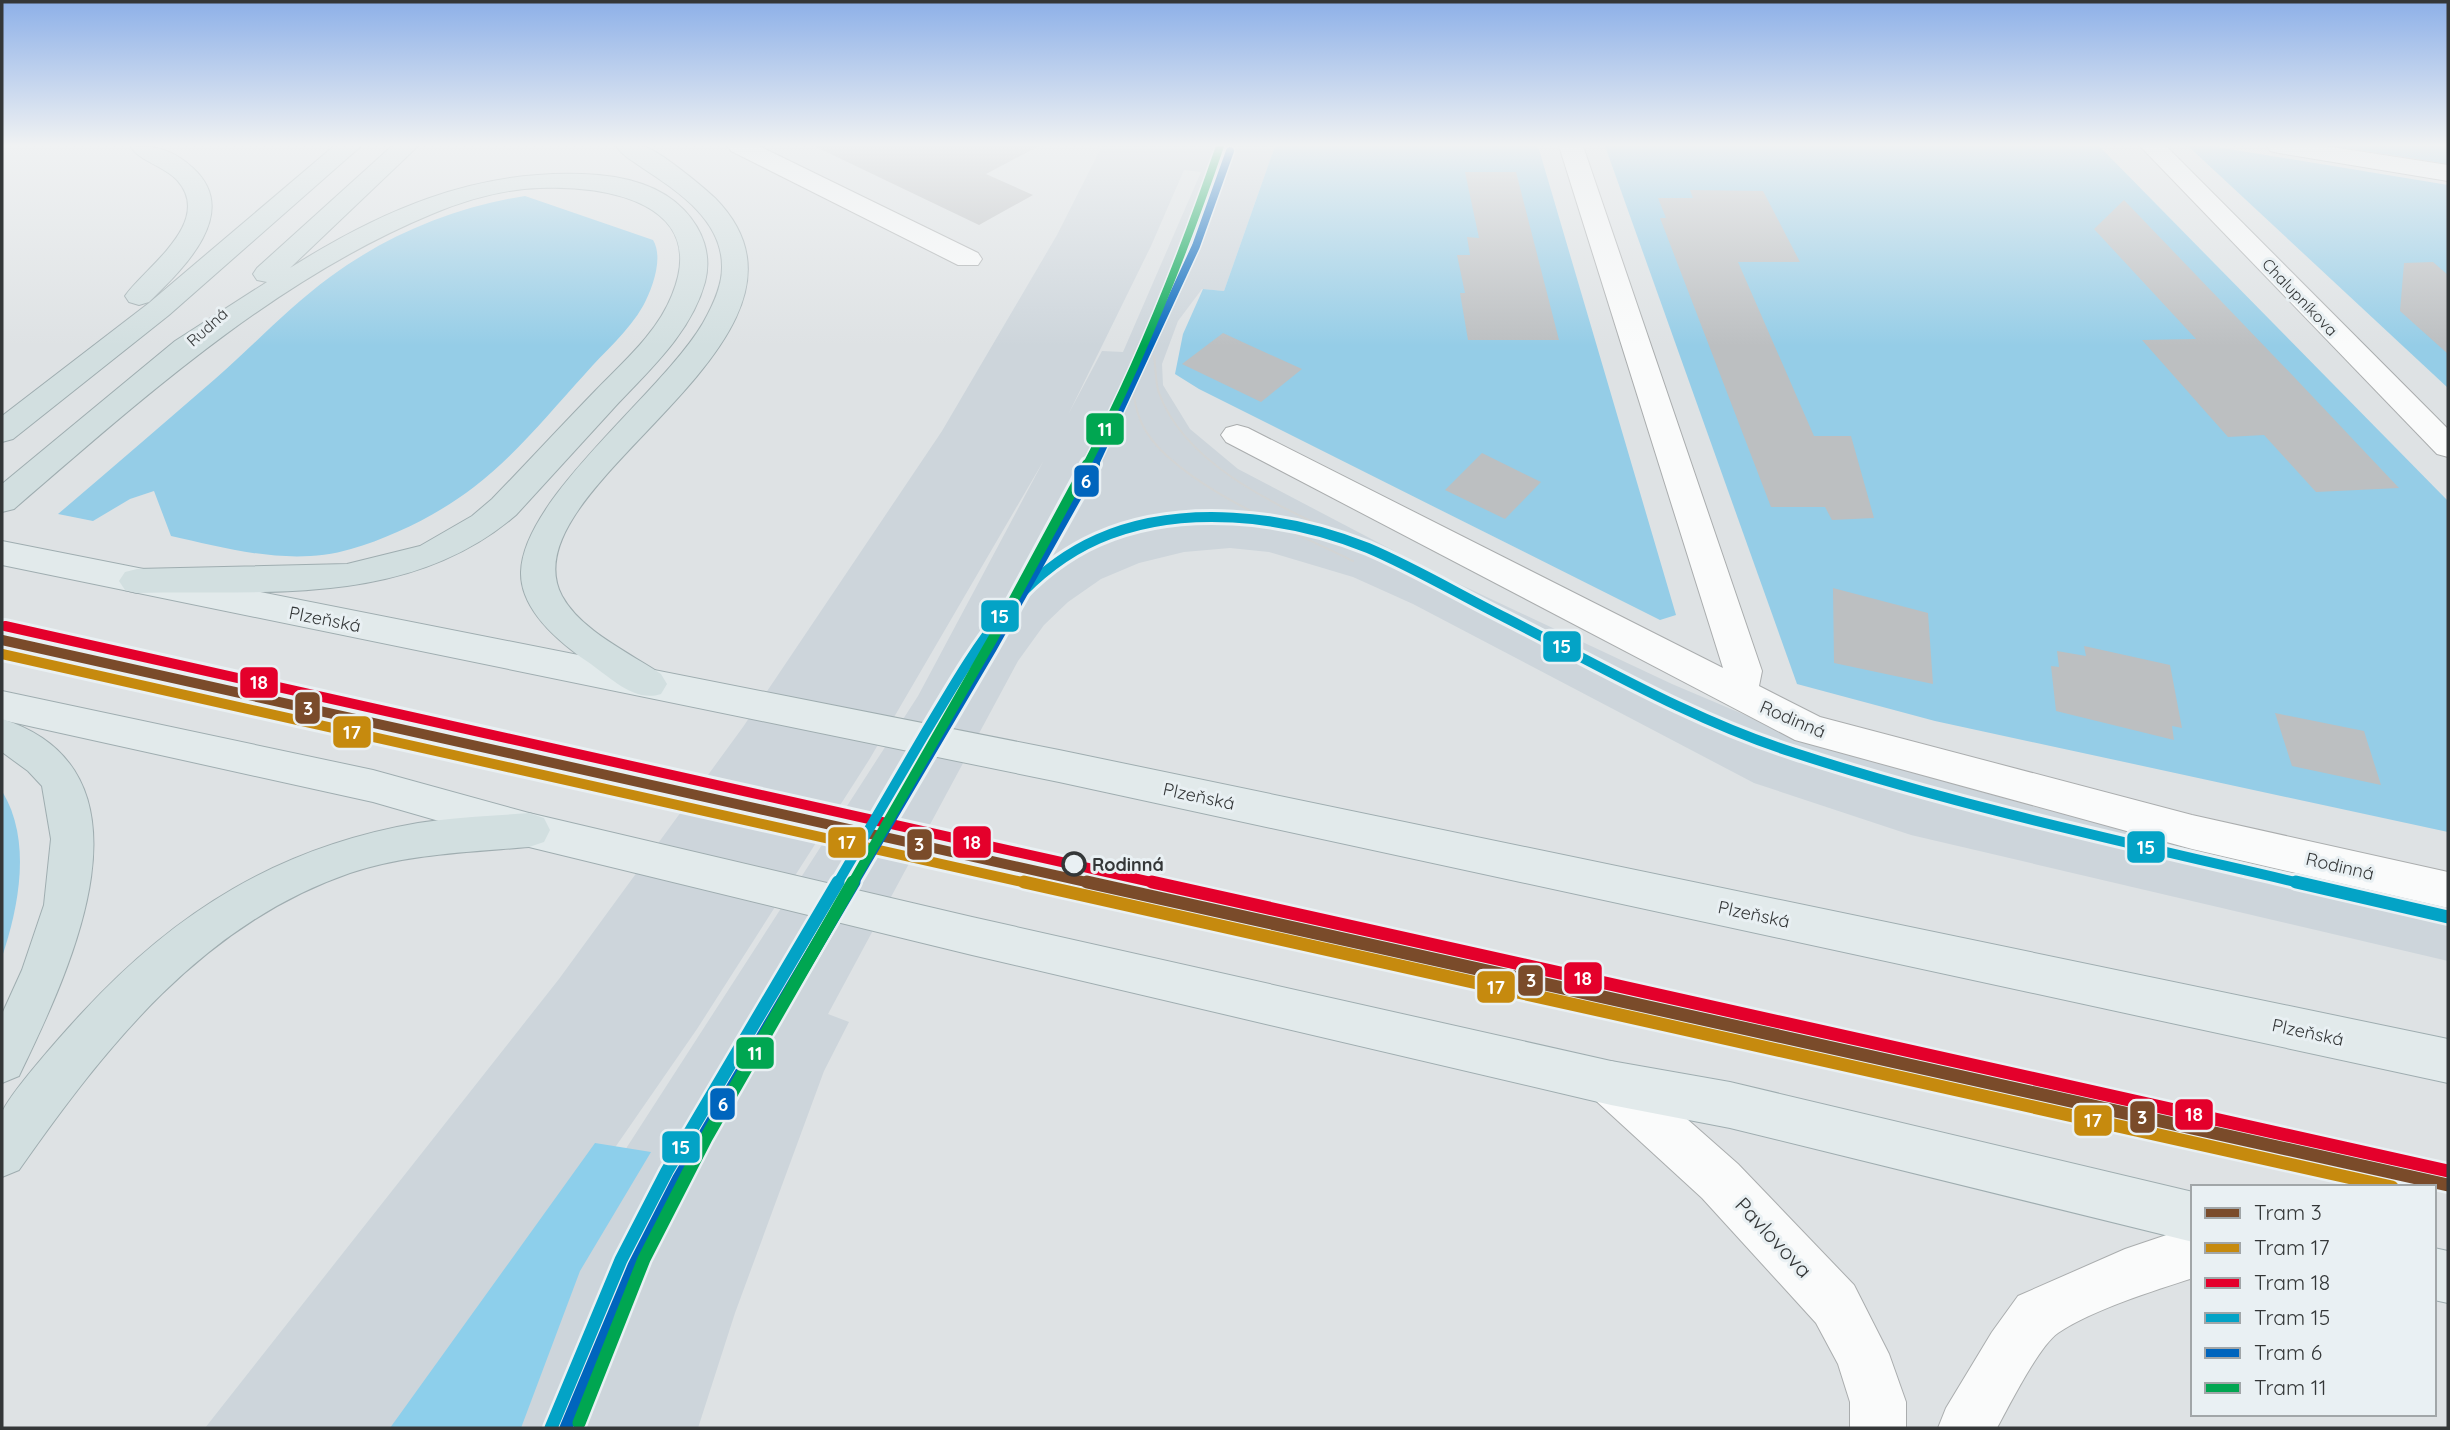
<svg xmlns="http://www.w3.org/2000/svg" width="2450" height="1430" font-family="Quicksand,sans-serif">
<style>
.built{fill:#cdd5db;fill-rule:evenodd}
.green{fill:#95cde7}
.forest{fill:#8dcfeb}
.building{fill:#bcbfc1}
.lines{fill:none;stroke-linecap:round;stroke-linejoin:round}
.minor-casing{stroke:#aaadae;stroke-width:2}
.major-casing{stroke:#9fadb0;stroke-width:2}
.highway-casing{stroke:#9fadb0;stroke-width:2}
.minor{fill:#fafbfb;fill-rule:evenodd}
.major{fill:#e2eaeb;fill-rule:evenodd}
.highway{fill:#d2dfe0;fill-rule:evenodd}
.tram{stroke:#d2d4d4;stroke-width:2}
.tram-1-far1-casing{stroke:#e9f0f3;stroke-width:16}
.tram-1-casing{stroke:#e9f0f3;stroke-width:18}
.tram-2-far1-casing{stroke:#e9f0f3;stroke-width:16}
.tram-2-casing{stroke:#e9f0f3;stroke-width:18}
.tram-3-far1-casing{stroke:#e9f0f3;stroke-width:16}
.tram-3-casing{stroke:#e9f0f3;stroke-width:18}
.tram-4-far1-casing{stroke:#e9f0f3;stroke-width:16}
.tram-4-casing{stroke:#e9f0f3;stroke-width:18}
.tram-5-far2-casing{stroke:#e9f0f3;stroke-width:11}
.tram-5-far1-casing{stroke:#e9f0f3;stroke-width:16}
.tram-5-casing{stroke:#e9f0f3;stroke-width:18}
.tram-6-far2-casing{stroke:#e9f0f3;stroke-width:11}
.tram-6-far1-casing{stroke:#e9f0f3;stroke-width:16}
.tram-6-casing{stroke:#e9f0f3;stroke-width:18}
.tram-1-far1{stroke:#7a4b2a;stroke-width:10}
.tram-1{stroke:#7a4b2a;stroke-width:13}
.tram-2-far1{stroke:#c68a0e;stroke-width:10}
.tram-2{stroke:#c68a0e;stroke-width:13}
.tram-3-far1{stroke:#e4002b;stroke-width:10}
.tram-3{stroke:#e4002b;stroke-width:13}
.tram-4-far1{stroke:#03a3c6;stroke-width:10}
.tram-4{stroke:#03a3c6;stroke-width:13}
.tram-5-far2{stroke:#0065bd;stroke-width:8}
.tram-5-far1{stroke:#0065bd;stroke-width:10}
.tram-5{stroke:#0065bd;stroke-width:13}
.tram-6-far2{stroke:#00a651;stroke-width:8}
.tram-6-far1{stroke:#00a651;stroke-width:10}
.tram-6{stroke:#00a651;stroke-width:13}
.stop-dot{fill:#e9f0f3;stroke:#343738;stroke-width:3.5}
.labels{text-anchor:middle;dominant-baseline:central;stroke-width:6;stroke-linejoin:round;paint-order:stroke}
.far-street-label{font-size:16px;fill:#343738;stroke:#e9f0f3}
.street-label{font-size:18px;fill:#343738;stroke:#e9f0f3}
.stop-label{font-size:18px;font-weight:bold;fill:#343738;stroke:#e9f0f3;text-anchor:start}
.near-street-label{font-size:21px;fill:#343738;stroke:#e9f0f3}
.line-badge{stroke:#e9f0f3;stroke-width:2.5}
.badge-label{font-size:19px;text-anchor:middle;font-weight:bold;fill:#fff}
</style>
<rect width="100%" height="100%" fill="#dee2e4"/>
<path class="built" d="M1102,146h173l-51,145 -22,-2 -24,32 -16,43 1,21 27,44 48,40 202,106 232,109 137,58 218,63 421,99v57l-537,-126 -157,-52 -341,-179 -60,-27 -84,-25 -39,-4 -46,4 -45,11 -38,16 -33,23 -24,23 -26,36 -190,353 21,8 -25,49 -89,242 -37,115h-242l171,-281 291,-451 126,-236 -175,300 -172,269 -276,399h-216l354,-449 184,-252 199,-296 115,-196zM1184,170l17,2 -78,180 -21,-1 -33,62 82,-167z"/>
<g class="green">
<path d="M1275,146h263l138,469 -16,5 -461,-231 -24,-15 8,-40 20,-45 21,2z"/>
<path d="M1605,146h494l349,355v331l-513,-111 -138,-37z"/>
<path d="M2188,146h23l237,39v203z"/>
<path d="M2333,146h115v18z"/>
<path d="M525,196l128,44c11,18 -1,49 -10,66 -14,25 -39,46 -58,68 -36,39 -69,81 -111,113 -35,27 -81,50 -123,62 -60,18 -126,-1 -180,-13l-17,-45 -24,8 -37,22 -35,-7c53,-45 105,-90 157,-135 39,-34 74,-72 115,-102 57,-42 125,-70 195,-81z"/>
<path d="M2,791c30,49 17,115 0,166z"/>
</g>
<path class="forest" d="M595,1143l56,9 -71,119 -59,157h-131z"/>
<g class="building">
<path d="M814,146h225l-53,28 47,21 -54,30z"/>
<path d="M1465,172h51l43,168h-91l-8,-47h5l-8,-38h13l-3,-18 12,1z"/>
<path d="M1690,190l73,1 37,71h-62l76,174h37l23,82 -42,2 -7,-13h-54l-111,-289h6l-8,-20h35z"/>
<path d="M2124,200l172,179 103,109 -83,4 -52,-57 -36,2 -86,-97 54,-1 -102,-110z"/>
<path d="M2433,262l15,13v79l-48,-43 4,-48z"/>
<path d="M1223,333l26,12 53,24 -41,33 -79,-38z"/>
<path d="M1482,453l59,29 -36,37 -60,-29z"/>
<path d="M1833,588l95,25 5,71 -99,-21z"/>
<path d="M2084,646l86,19 12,63 -10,-2 2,14 -118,-29 -5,-45 8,1 -2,-16 29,5z"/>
<path d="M2275,713l89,18 17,54 -89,-19z"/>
</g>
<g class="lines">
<g class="minor-casing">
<g id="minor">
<path d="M728,146h31l219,107 4,6 -4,6h-20l-227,-114z"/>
<path d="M1559,146h24l179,525 -3,15 61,31 372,98 256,57v36l-256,-59 -397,-109 -569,-298 -5,-7 5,-7 11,-3 11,3 475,240z"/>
<path d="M2140,146h26l282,283v28l-11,-3z"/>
<path d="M2267,146h58l123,19v16l-169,-28 -9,-2z"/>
<path d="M1611,1061l17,6 110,97 116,121 35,69 17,48v26h-56v-26l-12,-38 -22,-41 -114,-125 -108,-99 -7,-16 7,-16z"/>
<path d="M2193,1226v52c-40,13 -101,32 -135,55 -19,13 -49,73 -61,95h-59l8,-20 46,-76 26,-36 107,-47z"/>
</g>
</g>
<g class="major-casing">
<g id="major">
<path d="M2,541l1057,209 1389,289v44l-1389,-301 -1057,-217z"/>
<path d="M2,691l371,79 156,43 443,104 639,144 119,21 463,110v50l-463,-114 -119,-23 -639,-150 -443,-108 -156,-45 -371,-82z"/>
<path d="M2434,1248l14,3v52l-14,-3z"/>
</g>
</g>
<g class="highway-casing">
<g id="highway">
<path d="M130,146c27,0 42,3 63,22 49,45 -10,101 -44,134l-10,3 -10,-3 -4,-6c19,-28 90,-74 52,-116 -13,-14 -38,-19 -47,-34z"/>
<path d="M334,146h27l-192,169 -156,124 -11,3v-26l147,-113z"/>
<path d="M392,146h26l-128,122c90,-57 183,-98 292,-94 35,1 77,9 102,36 19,20 28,45 21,72 -14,52 -58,90 -93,128 -32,35 -64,70 -96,105 -107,92 -247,75 -379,78l-12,-3 -6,-9 6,-9 12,-3 210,-5 73,-18 52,-30 20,-17c35,-36 69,-73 104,-109 28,-29 61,-57 76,-95 38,-92 -66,-110 -132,-107 -36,1 -75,12 -108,26 -159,66 -290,185 -418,295l-12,3v-28l173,-143 92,-59 -10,-2 -4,-6 4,-6z"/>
<path d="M616,146c8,0 18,-2 26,0 15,2 61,41 73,52 139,141 -212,287 -153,398 19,35 68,57 99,78l6,10 -6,10c-27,9 -51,-17 -73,-32 -29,-20 -68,-52 -67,-90 2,-75 141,-179 182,-249 9,-16 19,-36 19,-55 1,-47 -43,-76 -78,-99 -9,-7 -22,-13 -28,-23z"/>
<path d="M2,719c165,53 66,255 17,357l-17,7v-69l20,-44 22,-65 7,-66 -9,-53 -14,-15 -26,-19z"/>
<path d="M529,813l15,5 6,12 -6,12 -15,5c-60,5 -122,7 -179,26 -148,51 -244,173 -331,297l-17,7c0,-16 -2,-50 0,-64 6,-18 64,-83 80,-100 94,-102 197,-166 336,-190 36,-6 74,-7 111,-10z"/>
</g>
</g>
<use href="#minor" class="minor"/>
<use href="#major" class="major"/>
<use href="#highway" class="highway"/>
<g class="tram">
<path d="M1134,350c-2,25 -3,51 8,74 26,57 155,109 211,137"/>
<path d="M1154,356c2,12 1,26 5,37 29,80 138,120 208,155"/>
</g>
<g class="tram-1-far1-casing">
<path id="tram-1-far1" d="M2,640l1093,244"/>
</g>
<g class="tram-1-casing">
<path id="tram-1" d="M1087,882l1361,303"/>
</g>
<g class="tram-2-far1-casing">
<path id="tram-2-far1" d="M2,654l1029,230"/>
</g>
<g class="tram-2-casing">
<path id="tram-2" d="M1024,882l1368,305"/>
</g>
<g class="tram-3-far1-casing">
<path id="tram-3-far1" d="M5,626l1155,258"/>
</g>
<g class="tram-3-casing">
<path id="tram-3" d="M1152,882l1296,289"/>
</g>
<g class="tram-4-far1-casing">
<path id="tram-4-far1" d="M837,884c29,-50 58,-99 87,-149 46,-76 88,-158 174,-196 82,-36 188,-24 270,9 47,20 92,47 138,70 94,48 188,103 289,135 166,54 338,91 509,131"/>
</g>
<g class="tram-4-casing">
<g id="tram-4">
<path d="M2296,882l152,35"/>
<path d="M551,1428l70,-168 46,-89 171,-289"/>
</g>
</g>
<g class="tram-5-far2-casing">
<path id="tram-5-far2" d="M1094,466l102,-220 34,-95"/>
</g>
<g class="tram-5-far1-casing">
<path id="tram-5-far1" d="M853,884l139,-236 103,-184"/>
</g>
<g class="tram-5-casing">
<path id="tram-5" d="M566,1428l68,-162 45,-88 175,-296"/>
</g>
<g class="tram-6-far2-casing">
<path id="tram-6-far2" d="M1086,466c54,-102 97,-211 134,-320"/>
</g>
<g class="tram-6-far1-casing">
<path id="tram-6-far1" d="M852,884l140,-244 95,-176"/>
</g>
<g class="tram-6-casing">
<path id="tram-6" d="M579,1423l65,-164 62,-121 147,-256"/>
</g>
<use href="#tram-1-far1" class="tram-1-far1"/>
<use href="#tram-1" class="tram-1"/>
<use href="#tram-2-far1" class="tram-2-far1"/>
<use href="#tram-2" class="tram-2"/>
<use href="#tram-3-far1" class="tram-3-far1"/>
<use href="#tram-3" class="tram-3"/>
<use href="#tram-4-far1" class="tram-4-far1"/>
<use href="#tram-4" class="tram-4"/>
<use href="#tram-5-far2" class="tram-5-far2"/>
<use href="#tram-5-far1" class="tram-5-far1"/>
<use href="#tram-5" class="tram-5"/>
<use href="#tram-6-far2" class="tram-6-far2"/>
<use href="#tram-6-far1" class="tram-6-far1"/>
<use href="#tram-6" class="tram-6"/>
</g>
<linearGradient id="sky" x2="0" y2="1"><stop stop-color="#8db0e8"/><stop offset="0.42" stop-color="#f0f2f3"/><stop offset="1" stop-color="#f0f2f3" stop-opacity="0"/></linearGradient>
<rect width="2450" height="346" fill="url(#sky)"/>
<circle class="stop-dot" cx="1074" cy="864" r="11"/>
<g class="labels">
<g class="far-street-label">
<text transform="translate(2300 297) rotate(46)">Chalupníkova</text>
<text transform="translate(207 327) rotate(-42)">Rudná</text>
</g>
<g class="street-label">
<text transform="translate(325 619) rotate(11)">Plzeňská</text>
<text transform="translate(1793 719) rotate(23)">Rodinná</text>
<text transform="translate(1199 796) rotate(12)">Plzeňská</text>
<text transform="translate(2340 866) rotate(13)">Rodinná</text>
<text transform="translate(1754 914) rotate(12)">Plzeňská</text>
<text transform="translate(2308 1032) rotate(12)">Plzeňská</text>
</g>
<g class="stop-label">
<text x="1092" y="864">Rodinná</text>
</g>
<g class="near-street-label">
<text transform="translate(1774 1237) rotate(47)">Pavlovova</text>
</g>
</g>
<g class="line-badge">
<rect x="1085" y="412" width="40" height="34" rx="7" fill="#00a651"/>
<rect x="1073" y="464" width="27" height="34" rx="7" fill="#0065bd"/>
<rect x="980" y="599" width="40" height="34" rx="7" fill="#03a3c6"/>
<rect x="1542" y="630" width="40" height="33" rx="7" fill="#03a3c6"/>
<rect x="239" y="666" width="40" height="33" rx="7" fill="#e4002b"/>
<rect x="294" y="691" width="27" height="34" rx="7" fill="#7a4b2a"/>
<rect x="332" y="715" width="40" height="34" rx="7" fill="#c68a0e"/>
<rect x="952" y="825" width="40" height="34" rx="7" fill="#e4002b"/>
<rect x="827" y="826" width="40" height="33" rx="7" fill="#c68a0e"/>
<rect x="906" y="828" width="27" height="33" rx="7" fill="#7a4b2a"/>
<rect x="2126" y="830" width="40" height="34" rx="7" fill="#03a3c6"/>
<rect x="1563" y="961" width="40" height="34" rx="7" fill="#e4002b"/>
<rect x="1517" y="964" width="27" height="33" rx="7" fill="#7a4b2a"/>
<rect x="1476" y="970" width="40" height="34" rx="7" fill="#c68a0e"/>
<rect x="735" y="1036" width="40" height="34" rx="7" fill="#00a651"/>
<rect x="709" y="1087" width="27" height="34" rx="7" fill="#0065bd"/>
<rect x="2174" y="1098" width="40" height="33" rx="7" fill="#e4002b"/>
<rect x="2129" y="1100" width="27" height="34" rx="7" fill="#7a4b2a"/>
<rect x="2073" y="1104" width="40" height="33" rx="7" fill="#c68a0e"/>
<rect x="661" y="1130" width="40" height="34" rx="7" fill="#03a3c6"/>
</g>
<g class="badge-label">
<text x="1105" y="436">11</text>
<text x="1086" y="488">6</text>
<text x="1000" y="623">15</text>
<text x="1562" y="653">15</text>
<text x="259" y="689">18</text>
<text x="308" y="715">3</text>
<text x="352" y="739">17</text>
<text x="972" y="849">18</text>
<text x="847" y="849">17</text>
<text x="919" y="851">3</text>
<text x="2146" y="854">15</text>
<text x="1583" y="985">18</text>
<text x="1531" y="987">3</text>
<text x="1496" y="994">17</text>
<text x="755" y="1060">11</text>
<text x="723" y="1111">6</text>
<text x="2194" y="1121">18</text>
<text x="2142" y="1124">3</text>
<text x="2093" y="1127">17</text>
<text x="681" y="1154">15</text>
</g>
<rect width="2450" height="1430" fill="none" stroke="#343738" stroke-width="7"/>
<rect x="2191" y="1185" width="245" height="231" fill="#e9f0f3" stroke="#a1a6a8" stroke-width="2"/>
<rect x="2205" y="1208" width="35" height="10" fill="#7a4b2a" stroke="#a1a6a8" stroke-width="2"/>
<text x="2254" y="1220" font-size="21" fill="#343738">Tram 3</text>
<rect x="2205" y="1243" width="35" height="10" fill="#c68a0e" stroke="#a1a6a8" stroke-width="2"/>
<text x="2254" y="1255" font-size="21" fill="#343738">Tram 17</text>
<rect x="2205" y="1278" width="35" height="10" fill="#e4002b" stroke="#a1a6a8" stroke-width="2"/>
<text x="2254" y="1290" font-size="21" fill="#343738">Tram 18</text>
<rect x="2205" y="1313" width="35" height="10" fill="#03a3c6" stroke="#a1a6a8" stroke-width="2"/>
<text x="2254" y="1325" font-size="21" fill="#343738">Tram 15</text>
<rect x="2205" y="1348" width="35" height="10" fill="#0065bd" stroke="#a1a6a8" stroke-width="2"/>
<text x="2254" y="1360" font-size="21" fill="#343738">Tram 6</text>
<rect x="2205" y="1383" width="35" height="10" fill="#00a651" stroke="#a1a6a8" stroke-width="2"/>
<text x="2254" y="1395" font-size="21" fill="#343738">Tram 11</text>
</svg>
